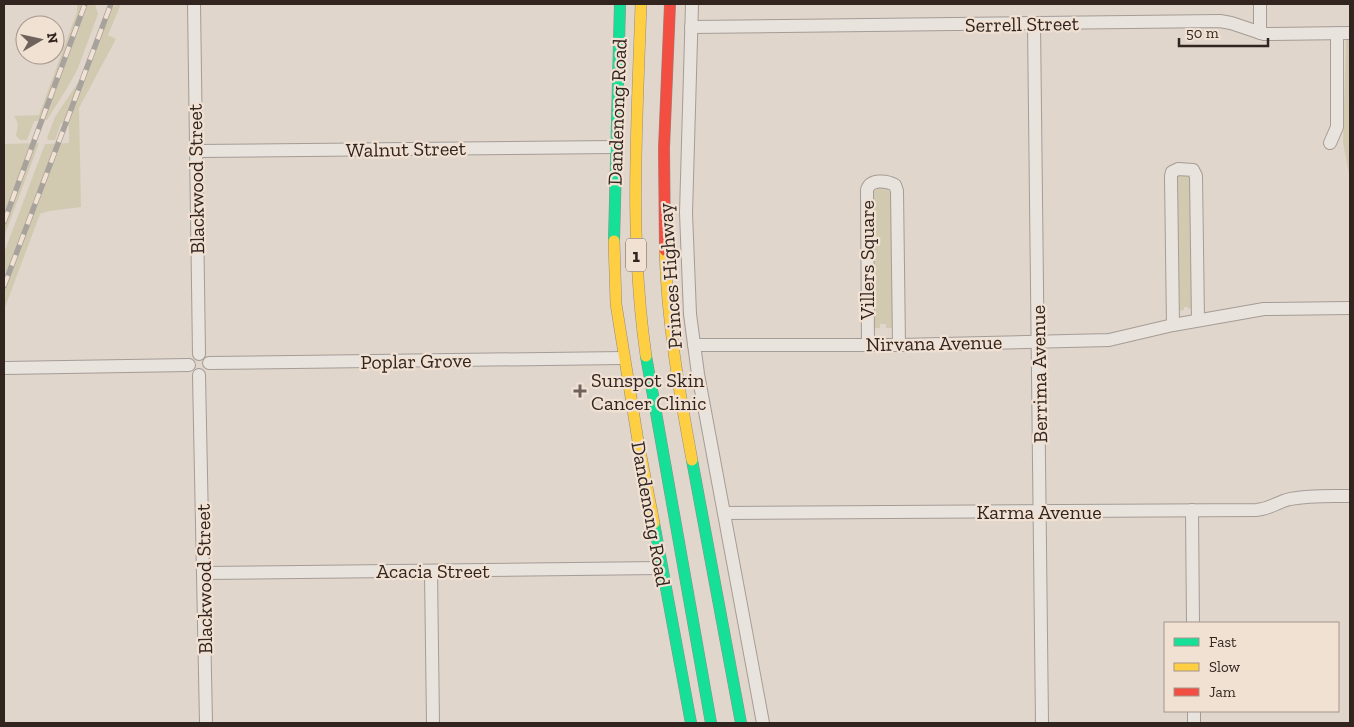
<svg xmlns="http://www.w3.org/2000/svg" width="1354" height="727" font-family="'Zilla Slab',serif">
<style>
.green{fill:#d1cab0}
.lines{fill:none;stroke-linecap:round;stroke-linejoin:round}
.street-casing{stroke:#a59c96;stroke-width:14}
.fast-casing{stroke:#958b85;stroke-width:12}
.slow-casing{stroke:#958b85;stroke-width:12}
.jam-casing{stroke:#958b85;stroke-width:12}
.street{stroke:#e8e3dd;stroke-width:12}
.fast{stroke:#16e098;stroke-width:11}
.slow{stroke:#ffcf43;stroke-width:11}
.jam{stroke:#f24e42;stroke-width:11}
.rail-casing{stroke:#a8a29d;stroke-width:5.5}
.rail{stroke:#f1e1d3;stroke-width:4;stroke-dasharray:11;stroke-linecap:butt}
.poi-dot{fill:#6f625c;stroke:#f1e1d3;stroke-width:2}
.labels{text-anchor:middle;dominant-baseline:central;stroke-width:4.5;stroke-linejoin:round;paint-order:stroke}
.shield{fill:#f1e1d3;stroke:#6b5d55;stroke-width:1}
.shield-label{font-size:19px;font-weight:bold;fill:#32241f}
.street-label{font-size:20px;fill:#32241f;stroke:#f1e1d3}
.poi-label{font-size:20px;fill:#32241f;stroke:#f1e1d3;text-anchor:start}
</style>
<rect width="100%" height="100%" fill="#e0d6cc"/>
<g class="green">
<path d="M77,4h18l3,10 -20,54 -9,17 -22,35 -13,1 -7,19h-7l-4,-4c1,-8 4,-12 -2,-20l25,-1 38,-103z"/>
<path d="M117,4h4l-13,31 8,4 -37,69 2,99 -32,4 -9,3 -36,96v-57l41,-109 24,-1v-17l-8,-3 -6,17h-7l-1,-2 8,-21 24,-36 26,-66z"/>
<path d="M1346,37h4v141l-7,-35z"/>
<path d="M39,143l-35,94v-93z"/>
<path d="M1177,174l14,2 1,132 -4,1v-2h-4v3l-7,1z"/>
<path d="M879,188h7l5,5 3,135h-8v-4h-6v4h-8v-135z"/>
</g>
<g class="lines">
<g class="street-casing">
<g id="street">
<path d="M194,4l5,350"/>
<path d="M692,4l-6,209 4,101 8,60 65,349"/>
<path d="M1260,4v29"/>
<path d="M1034,24l8,699"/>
<path d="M691,27l529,-6 11,2 33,11 86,-1"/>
<path d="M1330,143l7,-16v-94"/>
<path d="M196,151l420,-4"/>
<path d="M1173,325l-2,-149 1,-4 6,-3 15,1 3,6 2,144"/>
<path d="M694,345h205l210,-5 64,-15 91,-16 86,-1"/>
<path d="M868,345l-1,-155c3,-11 19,-10 28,-5l2,6 2,154"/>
<path d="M209,363l414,-5"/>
<path d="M4,368l185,-3"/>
<path d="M199,375l7,348"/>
<path d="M1192,510l1,113"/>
<path d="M725,513l531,-3c14,-1 21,-8 34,-11 20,-4 40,-3 60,-3"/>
<path d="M431,571l2,152"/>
<path d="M204,573l457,-5"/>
<path d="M1194,711v12"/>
</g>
</g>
<g class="fast-casing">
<g id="fast">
<path d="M614,241l6,-237"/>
<path d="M646,356l65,367"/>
<path d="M692,460l49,263"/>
<path d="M654,523l37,200"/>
</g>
</g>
<g class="slow-casing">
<g id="slow">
<path d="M641,4c-4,118 -12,235 5,352"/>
<path d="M614,241l2,63 22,137 16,82"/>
<path d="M665,250c2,71 14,140 27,210"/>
</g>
</g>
<g class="jam-casing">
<path id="jam" d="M665,250l-1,-102 6,-144"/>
</g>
<use href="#street" class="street"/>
<use href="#fast" class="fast"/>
<use href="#slow" class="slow"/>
<use href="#jam" class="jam"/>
<g class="rail-casing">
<g id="rail">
<path d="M4,222l81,-218"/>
<path d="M4,286l107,-282"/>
</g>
</g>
<use href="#rail" class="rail"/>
</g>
<path class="poi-dot" d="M577.5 383.5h5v5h5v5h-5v5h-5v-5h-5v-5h5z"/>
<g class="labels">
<rect class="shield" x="626" y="238.5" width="20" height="33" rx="4"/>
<g class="shield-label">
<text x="636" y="255">1</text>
</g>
<g class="street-label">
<text transform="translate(1022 24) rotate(-1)">Serrell Street</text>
<text transform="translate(617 112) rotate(-88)">Dandenong Road</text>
<text transform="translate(406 149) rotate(-1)">Walnut Street</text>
<text transform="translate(196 179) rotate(-91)">Blackwood Street</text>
<text transform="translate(867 260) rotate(-90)">Villers Square</text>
<text transform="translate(670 276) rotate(-94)">Princes Highway</text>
<text transform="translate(934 343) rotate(-1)">Nirvana Avenue</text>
<text transform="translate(416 361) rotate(-1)">Poplar Grove</text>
<text transform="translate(1039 374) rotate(-91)">Berrima Avenue</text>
<text x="1039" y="512">Karma Avenue</text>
<text transform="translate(651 514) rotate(80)">Dandenong Road</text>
<text x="433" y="571">Acacia Street</text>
<text transform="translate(204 579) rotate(-91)">Blackwood Street</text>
</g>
<g class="poi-label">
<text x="591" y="380">Sunspot Skin<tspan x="591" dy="23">Cancer Clinic</tspan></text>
</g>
</g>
<rect width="1354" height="727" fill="none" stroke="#32241f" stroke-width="10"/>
<rect x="1164" y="622" width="175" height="90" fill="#f1e1d3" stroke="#a5958b"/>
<rect x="1174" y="638" width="25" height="8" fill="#16e098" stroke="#a5958b"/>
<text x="1209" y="647" font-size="15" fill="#32241f">Fast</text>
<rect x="1174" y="663" width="25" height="8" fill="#ffcf43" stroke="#a5958b"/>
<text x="1209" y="672" font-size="15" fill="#32241f">Slow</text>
<rect x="1174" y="688" width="25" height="8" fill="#f24e42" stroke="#a5958b"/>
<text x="1209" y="697" font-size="15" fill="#32241f">Jam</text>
<g transform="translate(40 40) rotate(81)"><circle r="24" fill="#f1e1d3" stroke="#a5958b"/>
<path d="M0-4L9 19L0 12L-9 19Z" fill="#6f625c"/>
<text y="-8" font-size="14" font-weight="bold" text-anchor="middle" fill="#32241f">N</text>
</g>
<path d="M1179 38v8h89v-8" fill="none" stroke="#32241f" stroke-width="2.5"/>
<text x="1186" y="38" font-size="15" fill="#32241f" stroke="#f1e1d3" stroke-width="4" paint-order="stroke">50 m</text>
</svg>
